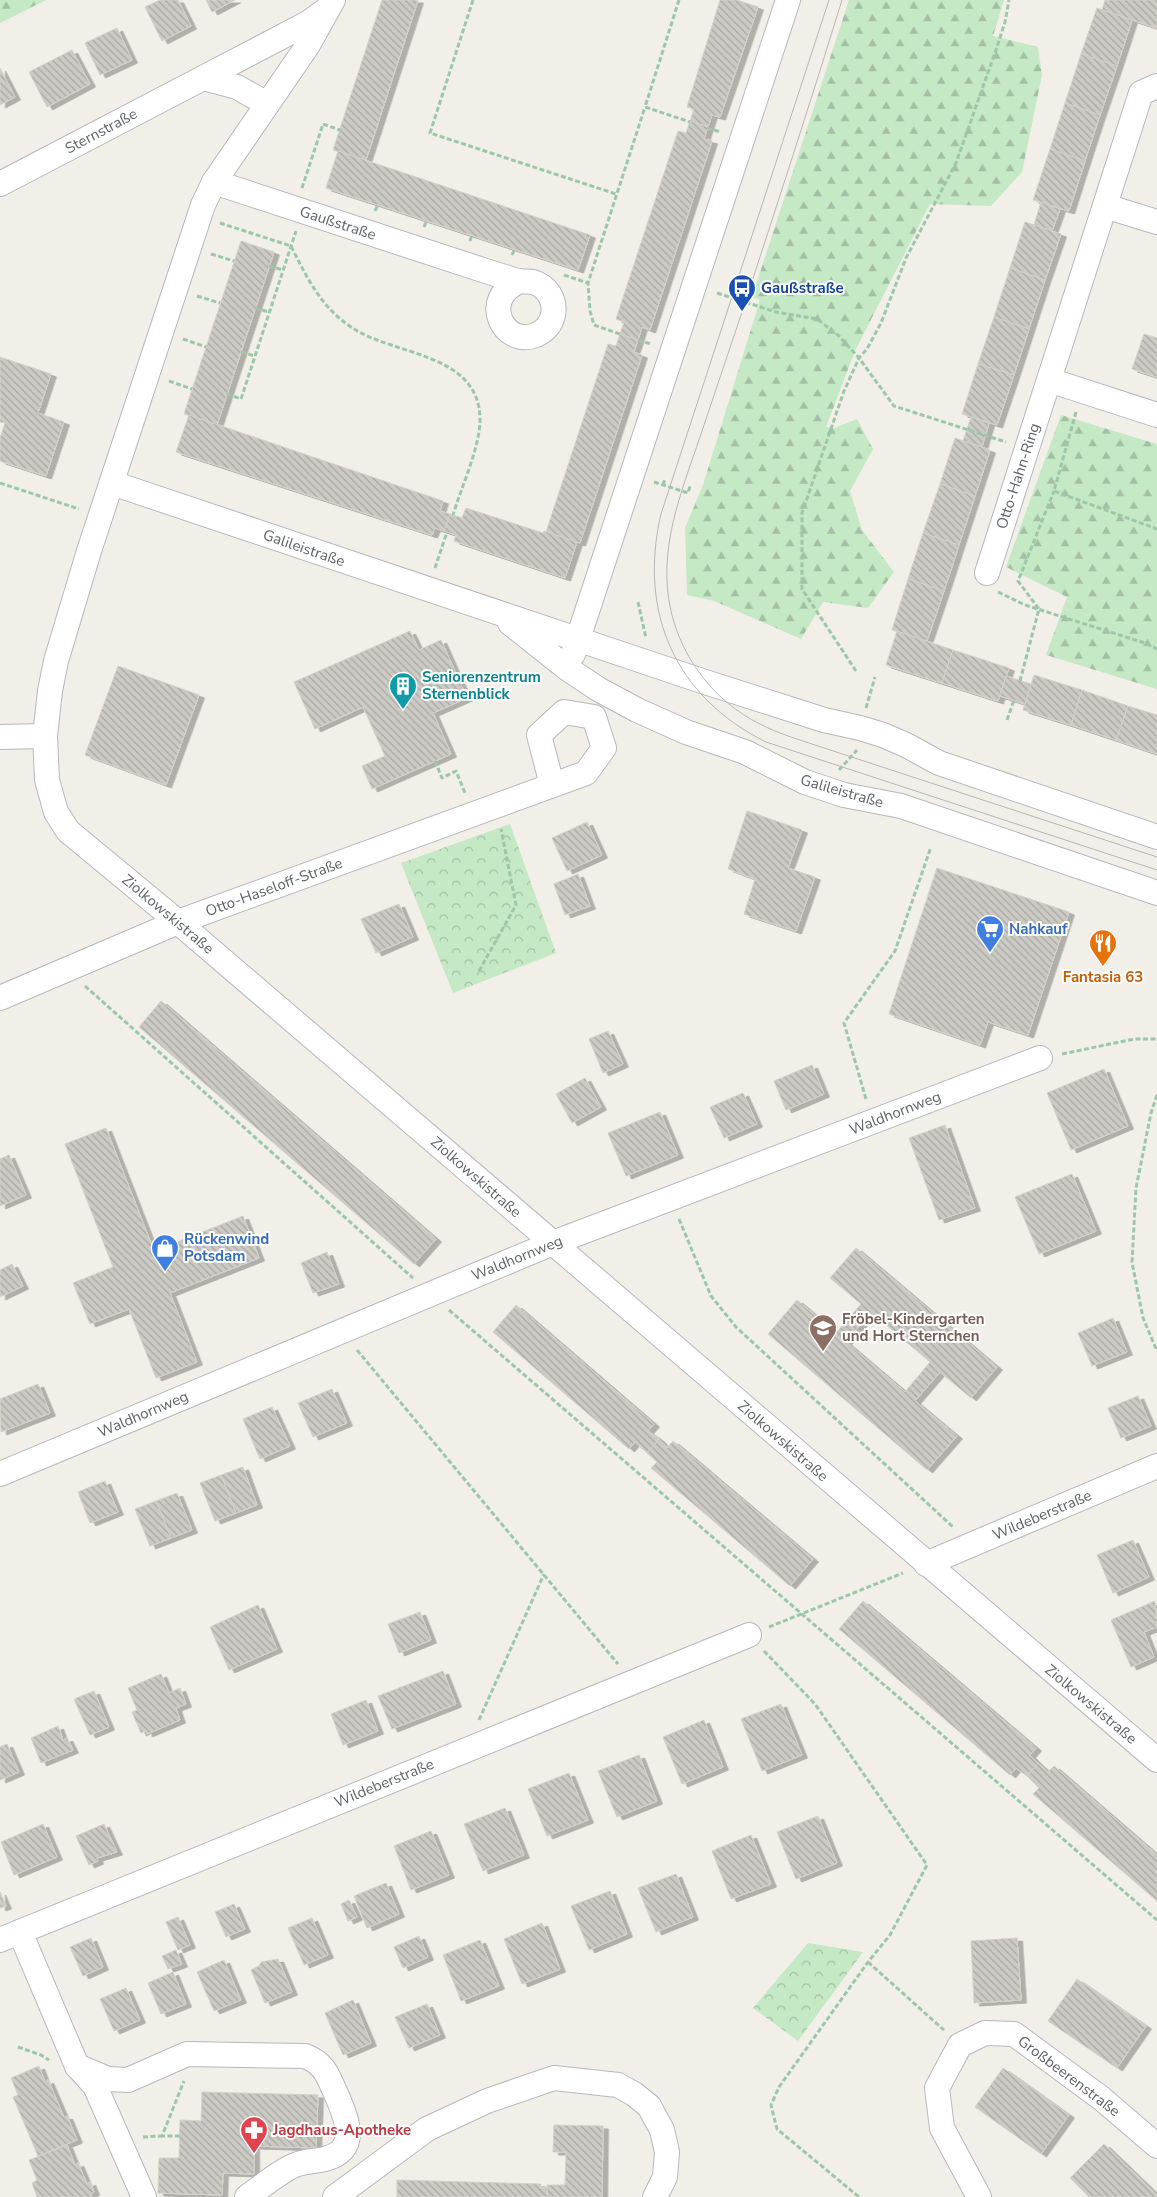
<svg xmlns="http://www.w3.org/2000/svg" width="1157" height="2197" font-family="'Nunito Sans',sans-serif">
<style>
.forest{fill:url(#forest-firs)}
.park{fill:url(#park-crowns)}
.building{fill:url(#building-back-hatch);stroke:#d6d1c6;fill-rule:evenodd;filter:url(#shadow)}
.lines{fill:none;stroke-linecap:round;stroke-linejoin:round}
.minor-casing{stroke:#b5b8bc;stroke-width:26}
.path{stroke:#9cc7a9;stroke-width:3;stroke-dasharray:5 2.5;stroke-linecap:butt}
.minor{stroke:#fff;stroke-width:24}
.tram{stroke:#b6b7b8;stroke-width:1}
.labels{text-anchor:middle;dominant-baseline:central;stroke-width:4;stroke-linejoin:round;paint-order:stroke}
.street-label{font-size:15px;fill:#5f6368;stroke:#fff}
.transit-label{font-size:15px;font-weight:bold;fill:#164399;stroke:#fff;text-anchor:start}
.culture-label{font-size:15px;font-weight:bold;fill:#0d838f;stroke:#fff;text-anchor:start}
.shop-label{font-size:15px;font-weight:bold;fill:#366cbe;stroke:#fff;text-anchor:start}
.food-label{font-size:15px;font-weight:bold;fill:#c56008;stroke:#fff}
.education-label{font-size:15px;font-weight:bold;fill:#785e54;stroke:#fff;text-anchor:start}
.health-label{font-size:15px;font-weight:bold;fill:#be3a42;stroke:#fff;text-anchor:start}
</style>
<defs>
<pattern id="forest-firs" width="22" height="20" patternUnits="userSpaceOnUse" patternTransform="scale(1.25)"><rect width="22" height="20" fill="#c5e8c5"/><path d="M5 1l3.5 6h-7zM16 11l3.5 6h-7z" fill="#a3c0a4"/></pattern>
<pattern id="park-crowns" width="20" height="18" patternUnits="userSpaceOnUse" patternTransform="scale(1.25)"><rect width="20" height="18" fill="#c5e8c5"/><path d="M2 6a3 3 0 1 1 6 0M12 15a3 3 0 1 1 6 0" fill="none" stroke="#a3c0a4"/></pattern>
<pattern id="building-back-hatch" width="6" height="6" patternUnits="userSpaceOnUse" patternTransform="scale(1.25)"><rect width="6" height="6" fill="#cccac5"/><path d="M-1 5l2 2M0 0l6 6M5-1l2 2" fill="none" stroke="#a9a8a4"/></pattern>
<filter id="shadow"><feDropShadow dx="5.5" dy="3" stdDeviation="0" flood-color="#0004"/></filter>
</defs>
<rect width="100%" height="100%" fill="#f1efe8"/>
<g class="forest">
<path d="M0,0h46l-46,23z"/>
<path d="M849,0h155l-11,36 45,11 4,28 -20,97 -31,34 -61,-2 -75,147 -29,76 9,1 22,-9 16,30 -23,42 12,39 32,42 -26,36 -45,-6 -22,37 -87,-38 -27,-6 -2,-67 18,-43 57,-185 -8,-3z"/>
<path d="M1061,415l96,29v245l-111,-34 21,-58 -61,-30z"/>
</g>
<g class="park">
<path d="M510,824l46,129 -103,40 -52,-130z"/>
<path d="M808,1943l55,9 -65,89 -45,-33z"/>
</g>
<g class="building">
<path d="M160,0h18l13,26 -29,15 -17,-34z"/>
<path d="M206,0h29l-23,12z"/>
<path d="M382,0h36l-52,160 -33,-10z"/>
<path d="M720,0h17l21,7 -38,110 -8,-2 -4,12 -18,-6 4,-12 -7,-2z"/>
<path d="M1105,0h52v28l-55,-18z"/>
<path d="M1097,8l35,12 -15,46 -36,-12z"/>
<path d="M117,28l15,32 -32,15 -15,-32z"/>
<path d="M72,50l18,34 -43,23 -18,-35z"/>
<path d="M1081,54l36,12 -17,49 -35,-12z"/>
<path d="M0,68l15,29 -15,8z"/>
<path d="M1065,103l35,12 -15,46 -35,-12z"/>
<path d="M690,121l18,6 -4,12 8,2 -62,189 -8,-3 -4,13 -18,-6 4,-12 -8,-3 62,-188 8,2z"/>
<path d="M1050,149l35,12 -16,50 -36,-11z"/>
<path d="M338,151l252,84 -12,35 -252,-82z"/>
<path d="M1041,202l19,7 -8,22 -18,-6z"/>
<path d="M1025,222l36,12 -16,46 -35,-12z"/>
<path d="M241,241l33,11 -57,173 -33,-11z"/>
<path d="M1010,268l35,12 -16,49 -35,-12z"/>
<path d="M994,317l35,12 -15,46 -36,-11z"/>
<path d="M620,334l18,6 -4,12 8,3 -62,188 -34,-11 62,-188 8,2z"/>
<path d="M1144,334l13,4v39l-25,-8z"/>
<path d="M0,357l51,17 -13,39 26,9 -18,54 -46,-15v-23l5,-15 -5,-1z"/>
<path d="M978,364l36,11 -17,50 -35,-11z"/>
<path d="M189,415l254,86 -3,10 10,3 -6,17 -9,-3 -3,7 -256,-83z"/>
<path d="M971,417l18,6 -7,24 -19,-6z"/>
<path d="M955,438l35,12 -15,46 -35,-12z"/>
<path d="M940,484l35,12 -16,49 -36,-12z"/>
<path d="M466,508l77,25 1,-2 33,11 -12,36 -111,-37 2,-6 -12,-4 6,-17 12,4z"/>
<path d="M923,533l36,12 -15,46 -36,-12z"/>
<path d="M908,579l36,12 -17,50 -35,-11z"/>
<path d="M410,631l9,19 22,-10 26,58 -34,15 18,41 -79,35 -10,-23 23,-10 -22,-49 -48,22 -21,-47z"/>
<path d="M897,631l56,19 -11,33 -56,-18z"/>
<path d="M953,650l56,18 -11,33 -56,-18z"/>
<path d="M118,666l81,29 -33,90 -81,-30z"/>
<path d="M1034,675l48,15 -11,35 -48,-15z"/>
<path d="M1006,676l25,8 -6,20 -25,-8z"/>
<path d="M1082,690l46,16 -12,34 -45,-15z"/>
<path d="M1128,706l29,9v39l-41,-14z"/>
<path d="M747,811l55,19 -14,38 27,9 -19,54 -52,-17 11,-35 -27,-10z"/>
<path d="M587,822l15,33 -35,16 -15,-33z"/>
<path d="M937,868l132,44 -41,123 -40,-13 -8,23 -91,-31z"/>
<path d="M578,874l12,32 -25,9 -11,-31z"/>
<path d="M399,904l14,33 -37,16 -15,-34z"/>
<path d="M161,1001l275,238 -22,25 -275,-237z"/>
<path d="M608,1031l15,33 -20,9 -14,-34z"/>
<path d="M812,1065l12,29 -38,16 -12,-29z"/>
<path d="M1104,1069l24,57 -57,24 -24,-57z"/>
<path d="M585,1078l16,29 -29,16 -16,-29z"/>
<path d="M743,1093l14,31 -33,14 -14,-31z"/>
<path d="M660,1112l18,43 -52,21 -18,-43z"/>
<path d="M945,1125l30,83 -36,12 -30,-82z"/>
<path d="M106,1128l48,123 89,-35 16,42 -89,35 27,69 -41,16 -27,-69 -39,15 -17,-41 40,-16 -48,-123z"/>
<path d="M9,1155l17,40 -26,11v-47z"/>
<path d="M1072,1174l24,57 -57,23 -24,-57z"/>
<path d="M856,1248l141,119 -26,31 -31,-26 -25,29 42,35 -30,34 -159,-136 29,-34 39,33 25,-29 -31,-26zM871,1312l59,50 -25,30 -59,-50z"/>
<path d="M327,1252l12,32 -26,9 -12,-30z"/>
<path d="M12,1264l11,22 -23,11v-27z"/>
<path d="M516,1305l138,119 -6,7 11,8 -12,14 -12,-11 -6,7 -136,-117z"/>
<path d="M1113,1318l14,34 -35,14 -14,-33z"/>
<path d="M38,1384l12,29 -49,19 -1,-33z"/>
<path d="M332,1389l15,34 -34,14 -15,-34z"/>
<path d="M1138,1396l13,30 -30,12 -13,-30z"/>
<path d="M272,1407l18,39 -30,13 -17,-40z"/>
<path d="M659,1439l8,9 6,-7 140,118 -23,27 -139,-118 6,-6 -10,-9z"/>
<path d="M243,1467l14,38 -21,8 -15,-38z"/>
<path d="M221,1475l15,38 -21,8 -15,-38z"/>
<path d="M105,1481l13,31 -28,11 -12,-31z"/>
<path d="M177,1493l15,37 -21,8 -15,-37z"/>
<path d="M156,1501l15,37 -21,8 -15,-37z"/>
<path d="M1133,1540l16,37 -36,16 -16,-38z"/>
<path d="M863,1601l173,147 -6,7 8,8 -11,13 -11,-8 -6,7 -171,-146z"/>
<path d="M1155,1601l2,26 -13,5 10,25 -23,10 -20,-47z"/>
<path d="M258,1605l19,44 -48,21 -19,-43z"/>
<path d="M420,1612l11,28 -32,13 -11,-29z"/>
<path d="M443,1671l13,33 -64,25 -14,-33z"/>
<path d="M161,1674l8,19 11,-5 6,16 -10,4 4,12 -33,14 -1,-4 -5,3 -9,-21 5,-2 -9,-22z"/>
<path d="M94,1691l15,36 -19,8 -16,-36z"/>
<path d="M366,1700l12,31 -35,14 -12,-31z"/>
<path d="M781,1704l21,51 -40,16 -21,-52z"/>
<path d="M704,1720l19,47 -41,17 -19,-47z"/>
<path d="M58,1726l5,14 4,-2 6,12 -32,13 -10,-25z"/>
<path d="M7,1744l12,28 -19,8v-33z"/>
<path d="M639,1755l18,46 -40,16 -19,-46z"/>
<path d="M1038,1763l10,9 6,-6 103,89v46l-124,-107 6,-6 -12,-12z"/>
<path d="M569,1773l19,47 -41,16 -19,-47z"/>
<path d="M505,1808l19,47 -41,16 -19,-47z"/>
<path d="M818,1816l19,47 -41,16 -19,-47z"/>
<path d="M43,1824l14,33 -43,18 -13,-33z"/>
<path d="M104,1824l13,28 -20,6 1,3 -9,4 -13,-29z"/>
<path d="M431,1831l18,44 -38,15 -17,-44z"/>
<path d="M751,1835l20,49 -40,15 -19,-48z"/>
<path d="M676,1874l17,43 -37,15 -18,-44z"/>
<path d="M386,1883l13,31 -32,14 -13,-32z"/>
<path d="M610,1891l17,43 -38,16 -18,-44z"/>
<path d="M0,1892l6,14 -6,2z"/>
<path d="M349,1900l8,17 -9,4 -7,-17z"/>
<path d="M234,1904l11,25 -19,8 -11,-25z"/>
<path d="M178,1917l12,28 -12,5 -12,-28z"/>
<path d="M312,1918l16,37 -24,10 -16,-37z"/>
<path d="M542,1923l18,46 -38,15 -18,-45z"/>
<path d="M419,1936l9,21 -25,11 -9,-21z"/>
<path d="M91,1938l12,29 -20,9 -13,-29z"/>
<path d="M1017,1938l4,62 -47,3 -3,-62z"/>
<path d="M480,1940l19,46 -38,15 -18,-46z"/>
<path d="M176,1950l6,14 -14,5 -6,-13z"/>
<path d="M278,1959l14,33 -27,11 -14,-33 8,-4 2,-4z"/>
<path d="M224,1960l17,40 -27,11 -17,-39z"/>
<path d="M173,1972l13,32 -25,10 -13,-31z"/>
<path d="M1077,1979l69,47 -29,42 -69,-47z"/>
<path d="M126,1988l14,32 -26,11 -14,-32z"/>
<path d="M353,2000l18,43 -28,12 -18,-42z"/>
<path d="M427,2004l13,31 -31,13 -14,-31z"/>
<path d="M39,2066l6,16 3,-2 16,37 3,-1 10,24 -39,16 -25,-59 5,-2 -7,-17z"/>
<path d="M1003,2068l66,47 -28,39 -66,-47z"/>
<path d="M202,2092l116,3 -2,53 -62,-2v28l-31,-1 -1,22 -64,-2 1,-35h20l1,-38 21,1z"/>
<path d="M554,2125l49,1 -1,71h-55v-12h18l1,-33h-13z"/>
<path d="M1104,2144l53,51v2h-68l-19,-19z"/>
<path d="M67,2145l8,20 3,-2 9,21 3,-2 4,10 -3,2 1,3h-55l-5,-14 5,-3 -8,-20z"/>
<path d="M397,2180l144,4v4h6v9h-150z"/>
</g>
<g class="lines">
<g class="minor-casing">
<g id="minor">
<path d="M333,0l-25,45 -94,137 -11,23 -114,346 -33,110 -6,30 -5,45 2,44 9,32 12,19 110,91 979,838"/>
<path d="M203,78l105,-55 18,-13"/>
<path d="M214,182l281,92c8,2 15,5 23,7 5,1 10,0 15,1 14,4 23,18 20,33 -2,9 -8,16 -17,20 -33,13 -57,-37 -16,-54"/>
<path d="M0,184l203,-106 34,9 30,17"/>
<path d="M1105,206l52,16"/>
<path d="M1049,380l108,35"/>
<path d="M112,483l593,199 119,38 36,8 23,7 23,10 33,18 218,74"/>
<path d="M987,573l154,-480 16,-7"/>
<path d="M510,623l58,46 30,20 39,21 49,22 59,20 60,30 39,13 57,11 256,87"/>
<path d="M573,654l215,-654"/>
<path d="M0,737l45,-1"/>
<path d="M0,998l178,-76 408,-149 18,-25 -10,-31 -30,-5 -25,23 13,50"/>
<path d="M0,1474l553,-231 487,-185"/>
<path d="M926,1564l231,-98"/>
<path d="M20,1932l57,134 18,20 49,111"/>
<path d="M0,1940l749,-305"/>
<path d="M77,2066l31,13 20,1 59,-26 118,2c21,8 23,21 32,40 10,24 23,53 -12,63 -9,2 -18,2 -27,5 -14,4 -38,24 -51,33"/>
<path d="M335,2197l92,-68 60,-28 67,-23 64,7 16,9 15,12 13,24 5,22 -2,25 -10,20"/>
<path d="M979,2197l-37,-69 -5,-40 23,-43 25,-12 29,1 87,64 56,48"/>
</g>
</g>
<g class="path">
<path d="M473,0l-43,133 186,61"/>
<path d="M679,0l-34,107 45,15"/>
<path d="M707,128l14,4"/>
<path d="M302,188l21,-64 17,6"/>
<path d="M375,211l3,-7"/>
<path d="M220,223l71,23c16,32 30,61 60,81 42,29 129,25 129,93 0,27 -19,68 -27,95"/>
<path d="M424,227l3,-7"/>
<path d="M470,241l2,-6"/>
<path d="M211,254l23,7"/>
<path d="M512,255l3,-7"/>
<path d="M269,266l14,4"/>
<path d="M564,275l24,8"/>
<path d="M717,293l59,19 41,7 22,17 20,22 35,48 112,36"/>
<path d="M197,296l23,7"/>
<path d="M255,308l14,4"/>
<path d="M620,334l-26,-9 -4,-14 -2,-28 57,-176"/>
<path d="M183,339l23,8"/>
<path d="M638,340l13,4"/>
<path d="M241,352l14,4"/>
<path d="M169,381l23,8"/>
<path d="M227,394l14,5 55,-168"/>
<path d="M1076,412l-22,79 103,38"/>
<path d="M654,482l34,11 2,-7"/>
<path d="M0,483l79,26"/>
<path d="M663,485l2,-6"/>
<path d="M435,568l12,-36"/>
<path d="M998,592l27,13 120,38 12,6"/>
<path d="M638,602l8,36"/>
<path d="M856,671l-54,-82v-76l42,-122 15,-33 8,-9 14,-26 25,-65 50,-95 40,-113 9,-28 4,-22"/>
<path d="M1020,681l19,-72 -21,-28 36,-90"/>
<path d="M866,708l9,-31"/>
<path d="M1007,720l7,-20"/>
<path d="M435,761l7,17 14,-7 9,22"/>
<path d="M839,770l18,-20"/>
<path d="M479,971l37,-66 -15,-76"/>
<path d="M85,986l328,292"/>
<path d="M1062,1054l72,-15h23"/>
<path d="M1157,1095l-6,18 -15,75 -4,74 11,56 14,33"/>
<path d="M866,1099l-22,-76 51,-72 36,-104"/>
<path d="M679,1219l32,77 25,31 217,200"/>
<path d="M449,1310l708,610"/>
<path d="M357,1350l261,314"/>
<path d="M769,1627l134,-54"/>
<path d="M764,1651l51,53 112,161 -37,70 -22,27 -89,125 -8,18 6,24 82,68"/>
<path d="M479,1720l65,-146"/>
<path d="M868,1962l76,68"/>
<path d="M18,2047l23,8 8,5"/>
<path d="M180,2136h-18l22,-55"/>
<path d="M143,2137l19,-1"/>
</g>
<use href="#minor" class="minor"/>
<g class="tram">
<path d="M829,0l-168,514c-23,98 14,183 105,228l391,128"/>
<path d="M842,0c-32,104 -66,208 -100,312 -14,42 -28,83 -42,125 -19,56 -43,113 -29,174 11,48 44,91 89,113 17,9 37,15 55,21l342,112"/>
</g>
</g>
<defs>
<g id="bus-pin" transform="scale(1.4375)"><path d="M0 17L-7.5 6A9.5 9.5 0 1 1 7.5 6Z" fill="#1a4fb4" stroke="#fff"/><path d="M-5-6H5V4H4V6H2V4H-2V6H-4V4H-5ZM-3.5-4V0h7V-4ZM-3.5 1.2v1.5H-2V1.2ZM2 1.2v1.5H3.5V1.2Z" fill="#fff"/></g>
<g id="building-pin" transform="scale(1.4375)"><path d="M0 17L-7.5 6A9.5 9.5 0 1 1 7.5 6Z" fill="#0f9aa8" stroke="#fff"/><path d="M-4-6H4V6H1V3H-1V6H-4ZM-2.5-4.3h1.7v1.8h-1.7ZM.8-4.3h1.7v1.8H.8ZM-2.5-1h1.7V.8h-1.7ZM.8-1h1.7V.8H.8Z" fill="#fff"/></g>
<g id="supermarket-pin" transform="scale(1.4375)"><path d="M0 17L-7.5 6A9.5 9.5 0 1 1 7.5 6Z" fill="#3f7fe0" stroke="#fff"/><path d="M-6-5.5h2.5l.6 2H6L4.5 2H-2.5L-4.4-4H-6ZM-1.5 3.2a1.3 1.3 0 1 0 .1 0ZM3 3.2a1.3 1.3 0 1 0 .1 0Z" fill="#fff"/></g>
<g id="restaurant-pin" transform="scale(1.4375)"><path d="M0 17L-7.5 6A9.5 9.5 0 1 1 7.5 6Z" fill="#e8710a" stroke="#fff"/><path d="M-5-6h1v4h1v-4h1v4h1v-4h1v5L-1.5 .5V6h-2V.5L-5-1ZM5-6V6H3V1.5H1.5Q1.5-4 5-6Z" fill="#fff"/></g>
<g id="shop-pin" transform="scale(1.4375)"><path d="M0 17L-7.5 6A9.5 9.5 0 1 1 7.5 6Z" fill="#3f7fe0" stroke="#fff"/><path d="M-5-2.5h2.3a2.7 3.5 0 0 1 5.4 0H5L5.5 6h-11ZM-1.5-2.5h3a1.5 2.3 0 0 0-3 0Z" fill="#fff"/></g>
<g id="school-pin" transform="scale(1.4375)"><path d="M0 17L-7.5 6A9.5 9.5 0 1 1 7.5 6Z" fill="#8d6e63" stroke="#fff"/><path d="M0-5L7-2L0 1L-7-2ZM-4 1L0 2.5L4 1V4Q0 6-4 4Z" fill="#fff"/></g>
<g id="pharmacy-pin" transform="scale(1.4375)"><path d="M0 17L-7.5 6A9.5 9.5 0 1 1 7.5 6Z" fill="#e0444e" stroke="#fff"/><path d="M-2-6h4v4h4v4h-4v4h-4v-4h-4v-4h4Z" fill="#fff"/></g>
</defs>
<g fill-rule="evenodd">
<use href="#bus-pin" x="742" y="288"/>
<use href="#building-pin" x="403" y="686"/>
<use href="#supermarket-pin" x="990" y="929"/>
<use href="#restaurant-pin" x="1103" y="943"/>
<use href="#shop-pin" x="165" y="1248"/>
<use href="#school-pin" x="823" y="1328"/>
<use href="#pharmacy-pin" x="254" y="2130"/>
</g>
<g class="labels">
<g class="street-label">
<text transform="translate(101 131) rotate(-28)">Sternstraße</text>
<text transform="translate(338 223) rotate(18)">Gaußstraße</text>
<text transform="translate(1018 476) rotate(-72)">Otto-Hahn-Ring</text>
<text transform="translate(304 548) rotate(19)">Galileistraße</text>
<text transform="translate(842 791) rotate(16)">Galileistraße</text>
<text transform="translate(274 887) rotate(-20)">Otto-Haseloff-Straße</text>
<text transform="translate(168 914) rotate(40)">Ziolkowskistraße</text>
<text transform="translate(895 1113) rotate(-21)">Waldhornweg</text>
<text transform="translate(476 1177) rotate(41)">Ziolkowskistraße</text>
<text transform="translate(517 1258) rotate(-22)">Waldhornweg</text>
<text transform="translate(143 1414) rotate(-23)">Waldhornweg</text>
<text transform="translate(783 1441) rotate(41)">Ziolkowskistraße</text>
<text transform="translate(1042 1515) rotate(-23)">Wildeberstraße</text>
<text transform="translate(1091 1704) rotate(40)">Ziolkowskistraße</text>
<text transform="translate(384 1783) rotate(-22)">Wildeberstraße</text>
<text transform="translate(1069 2076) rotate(37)">Großbeerenstraße</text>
</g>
<g class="transit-label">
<text x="761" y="288">Gaußstraße</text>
</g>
<g class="culture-label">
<text x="422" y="677">Seniorenzentrum<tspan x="422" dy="17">Sternenblick</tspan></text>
</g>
<g class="shop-label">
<text x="1009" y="929">Nahkauf</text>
<text x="184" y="1239">Rückenwind<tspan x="184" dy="17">Potsdam</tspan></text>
</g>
<g class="food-label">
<text x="1103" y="977">Fantasia 63</text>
</g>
<g class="education-label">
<text x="842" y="1319">Fröbel-Kindergarten<tspan x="842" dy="17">und Hort Sternchen</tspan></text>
</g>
<g class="health-label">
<text x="273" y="2130">Jagdhaus-Apotheke</text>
</g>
</g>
</svg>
